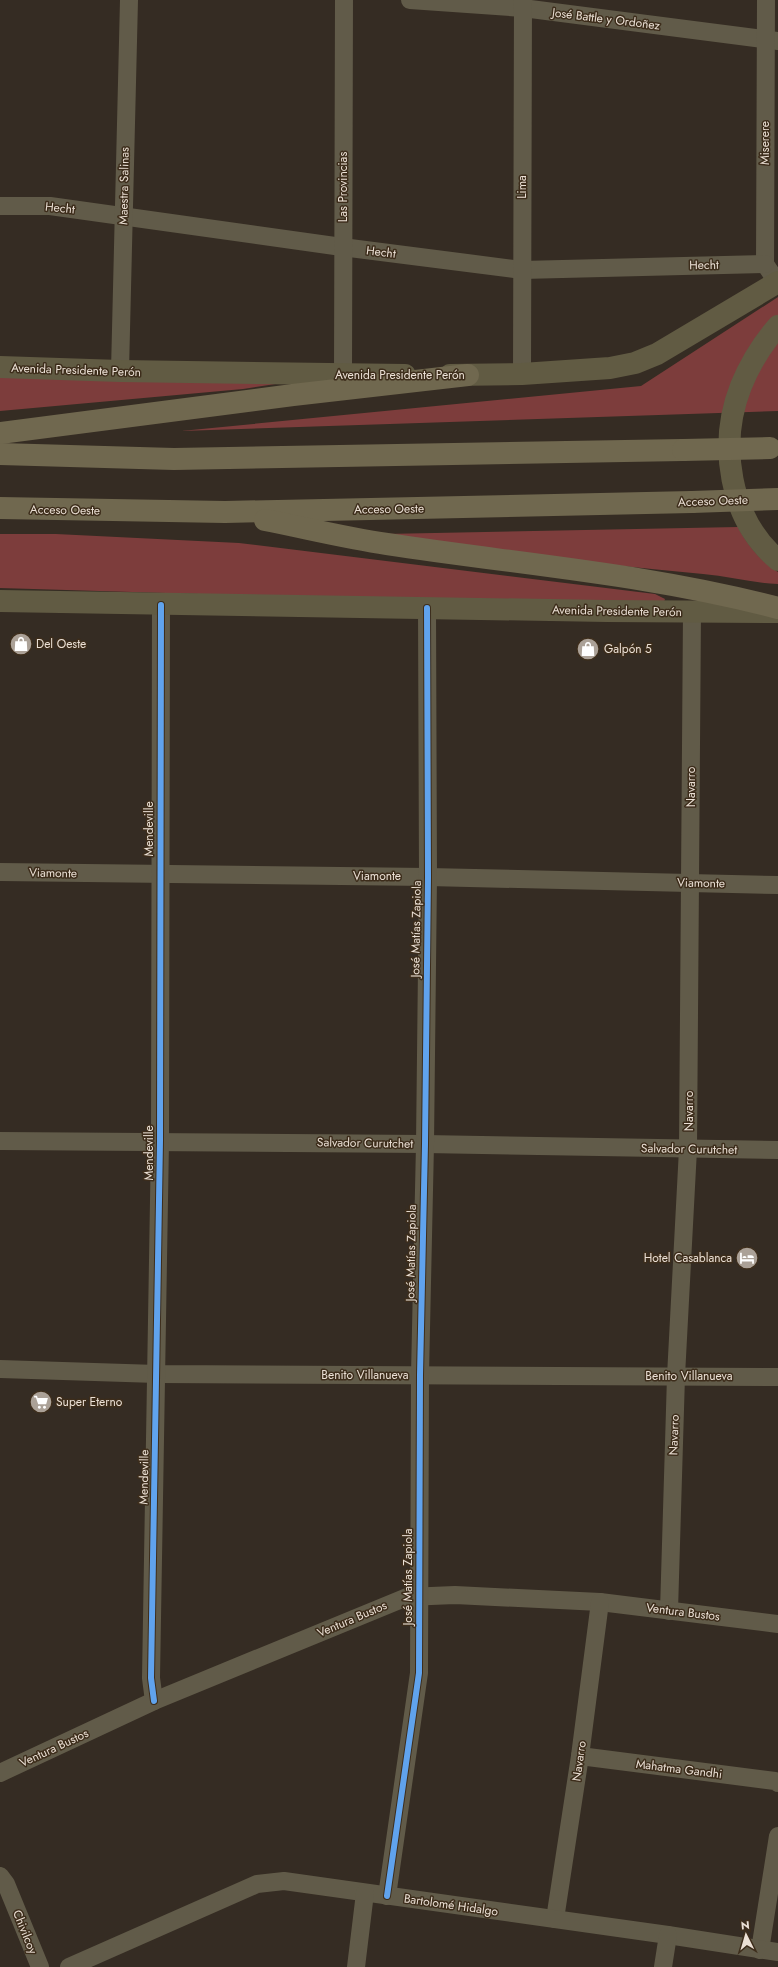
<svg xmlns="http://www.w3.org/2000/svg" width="778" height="1967" font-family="Jost,sans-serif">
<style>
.green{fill:#7d3d3c}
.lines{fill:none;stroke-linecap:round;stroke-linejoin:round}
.street{stroke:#615b49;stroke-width:18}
.secondary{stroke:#615b43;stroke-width:22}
.highway{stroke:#70684f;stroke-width:22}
.highway-bridge{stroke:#70684f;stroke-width:22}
.cycleway-casing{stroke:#3d2d1b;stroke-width:8}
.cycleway{stroke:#60a3ed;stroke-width:6}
.labels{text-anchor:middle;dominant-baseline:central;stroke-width:3;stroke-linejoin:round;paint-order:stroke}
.street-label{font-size:12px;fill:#ebe0d5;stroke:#3d2d1b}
.poi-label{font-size:12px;fill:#ebe0d5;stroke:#3d2d1b;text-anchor:start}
</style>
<rect width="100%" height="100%" fill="#352c23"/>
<g class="green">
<path d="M778,297v114l-597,20 460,-45z"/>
<path d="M0,373l308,6 -65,10 -243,22z"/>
<path d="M738,527c10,19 22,33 40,45v12c-25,-1 -50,-8 -75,-10 -107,-10 -214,-21 -319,-40z"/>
<path d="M0,534h56l183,9 416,51 10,5 -1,3 -403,-6 -261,-8z"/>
</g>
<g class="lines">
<g class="street">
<path d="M410,0l113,8 255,33"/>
<path d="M766,0l-1,264 6,9"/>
<path d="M0,206h50l292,41 180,23 243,-6"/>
<path d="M120,371l9,-371"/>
<path d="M343,374l1,-374"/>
<path d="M522,374l1,-374"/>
<path d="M0,872l428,5 350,8"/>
<path d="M0,1141l425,3 353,6"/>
<path d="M0,1369l157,5 621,3"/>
<path d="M669,1611l7,-235 12,-227 4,-538"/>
<path d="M154,1701l-3,-23 9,-537 1,-536"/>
<path d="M580,1756l195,25 3,2"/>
<path d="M0,1773l154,-72 253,-104 48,-2 145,7 178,22"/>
<path d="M0,1876l6,8 34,83"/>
<path d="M387,1896l32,-223 1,-298 5,-231 3,-267 -1,-269"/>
<path d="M555,1919l25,-163 20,-154"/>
<path d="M760,1950l18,-114"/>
<path d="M69,1967l188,-83 27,-3 384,54 110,17"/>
<path d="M356,1967l9,-74"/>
<path d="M663,1967l5,-32"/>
</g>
<g class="secondary">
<path d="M778,326c-15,17 -28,38 -37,60 -23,58 -12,133 37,174"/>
<path d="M0,367l120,4 285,4"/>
<path d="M450,375l72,-1 88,-6 25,-5 22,-9 121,-72"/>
<path d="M0,601l607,10 170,1"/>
</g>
<g class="highway">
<path d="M0,433l293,-38 175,-20"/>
<path d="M0,454l174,5 509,-9"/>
<path d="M0,508l225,4 467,-10"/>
<path d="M265,520c41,8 81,18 122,24 130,20 263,30 391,64"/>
</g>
<g class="highway-bridge">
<path d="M683,450l87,-2"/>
<path d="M692,502l86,-3"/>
</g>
<g class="cycleway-casing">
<g id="cycleway">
<path d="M154,1701l-3,-23 9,-537 1,-536"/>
<path d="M387,1896l32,-223 1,-298 5,-231 3,-267 -1,-269"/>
</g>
</g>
<use href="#cycleway" class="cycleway"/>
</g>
<defs>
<g id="shop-disc" transform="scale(1.15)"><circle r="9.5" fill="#aba197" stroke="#3d2d1b"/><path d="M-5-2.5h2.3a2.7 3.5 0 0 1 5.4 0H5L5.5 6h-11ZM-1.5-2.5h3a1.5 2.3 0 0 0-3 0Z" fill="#fff"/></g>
<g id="hotel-disc" transform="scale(1.15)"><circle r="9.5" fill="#aba197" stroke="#3d2d1b"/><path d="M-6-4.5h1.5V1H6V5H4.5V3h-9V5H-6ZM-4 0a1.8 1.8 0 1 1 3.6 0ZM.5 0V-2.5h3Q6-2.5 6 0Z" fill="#fff"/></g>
<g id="supermarket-disc" transform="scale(1.15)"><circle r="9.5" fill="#aba197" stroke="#3d2d1b"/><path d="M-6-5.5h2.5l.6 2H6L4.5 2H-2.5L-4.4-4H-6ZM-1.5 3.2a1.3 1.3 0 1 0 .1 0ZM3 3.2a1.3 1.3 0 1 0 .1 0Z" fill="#fff"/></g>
</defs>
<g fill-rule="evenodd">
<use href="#shop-disc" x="21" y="644"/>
<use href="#shop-disc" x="588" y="649"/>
<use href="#hotel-disc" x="747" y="1258"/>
<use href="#supermarket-disc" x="41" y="1402"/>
</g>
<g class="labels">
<g class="street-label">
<text transform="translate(606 19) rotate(7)">José Battle y Ordoñez</text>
<text transform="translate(765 143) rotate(-90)">Miserere</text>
<text transform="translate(124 186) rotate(-89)">Maestra Salinas</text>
<text transform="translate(343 187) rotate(-90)">Las Provincias</text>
<text transform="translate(522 187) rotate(-90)">Lima</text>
<text transform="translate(60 208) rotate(6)">Hecht</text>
<text transform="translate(381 252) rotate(7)">Hecht</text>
<text transform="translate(704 265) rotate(-1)">Hecht</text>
<text transform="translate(76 370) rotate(2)">Avenida Presidente Perón</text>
<text x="400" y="375">Avenida Presidente Perón</text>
<text transform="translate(713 501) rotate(-2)">Acceso Oeste</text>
<text transform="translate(389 509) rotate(-1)">Acceso Oeste</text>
<text transform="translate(65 510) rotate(1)">Acceso Oeste</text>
<text transform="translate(617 611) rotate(1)">Avenida Presidente Perón</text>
<text transform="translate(691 787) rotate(-90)">Navarro</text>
<text transform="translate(149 829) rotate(-90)">Mendeville</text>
<text transform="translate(53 873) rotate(1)">Viamonte</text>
<text x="377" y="876">Viamonte</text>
<text transform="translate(701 883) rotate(1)">Viamonte</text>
<text transform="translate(416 929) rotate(-89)">José Matías Zapiola</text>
<text transform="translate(689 1111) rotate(-90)">Navarro</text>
<text transform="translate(365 1143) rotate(1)">Salvador Curutchet</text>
<text transform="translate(689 1149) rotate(1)">Salvador Curutchet</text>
<text transform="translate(149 1153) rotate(-90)">Mendeville</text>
<text transform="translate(411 1253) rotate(-89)">José Matías Zapiola</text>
<text x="365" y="1375">Benito Villanueva</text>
<text x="689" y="1376">Benito Villanueva</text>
<text transform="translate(674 1435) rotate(-88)">Navarro</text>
<text transform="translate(144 1477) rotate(-89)">Mendeville</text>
<text transform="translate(408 1577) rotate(-90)">José Matías Zapiola</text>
<text transform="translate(683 1612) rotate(7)">Ventura Bustos</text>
<text transform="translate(352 1619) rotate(-23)">Ventura Bustos</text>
<text transform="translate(54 1748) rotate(-25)">Ventura Bustos</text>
<text transform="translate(579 1761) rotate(-82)">Navarro</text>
<text transform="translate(679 1769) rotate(7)">Mahatma Gandhi</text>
<text transform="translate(451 1905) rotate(8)">Bartolomé Hidalgo</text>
<text transform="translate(25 1932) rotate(68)">Chivilcoy</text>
</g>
<g class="poi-label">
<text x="36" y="644">Del Oeste</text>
<text x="604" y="649">Galpón 5</text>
<text x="732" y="1258" text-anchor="end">Hotel Casablanca</text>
<text x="56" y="1402">Super Eterno</text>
</g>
</g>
<g transform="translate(746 1935) rotate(355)" stroke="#3d2d1b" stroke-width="3" paint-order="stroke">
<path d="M0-3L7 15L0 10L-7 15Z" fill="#ebe0d5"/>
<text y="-6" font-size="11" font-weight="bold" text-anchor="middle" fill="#ebe0d5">N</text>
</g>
</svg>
